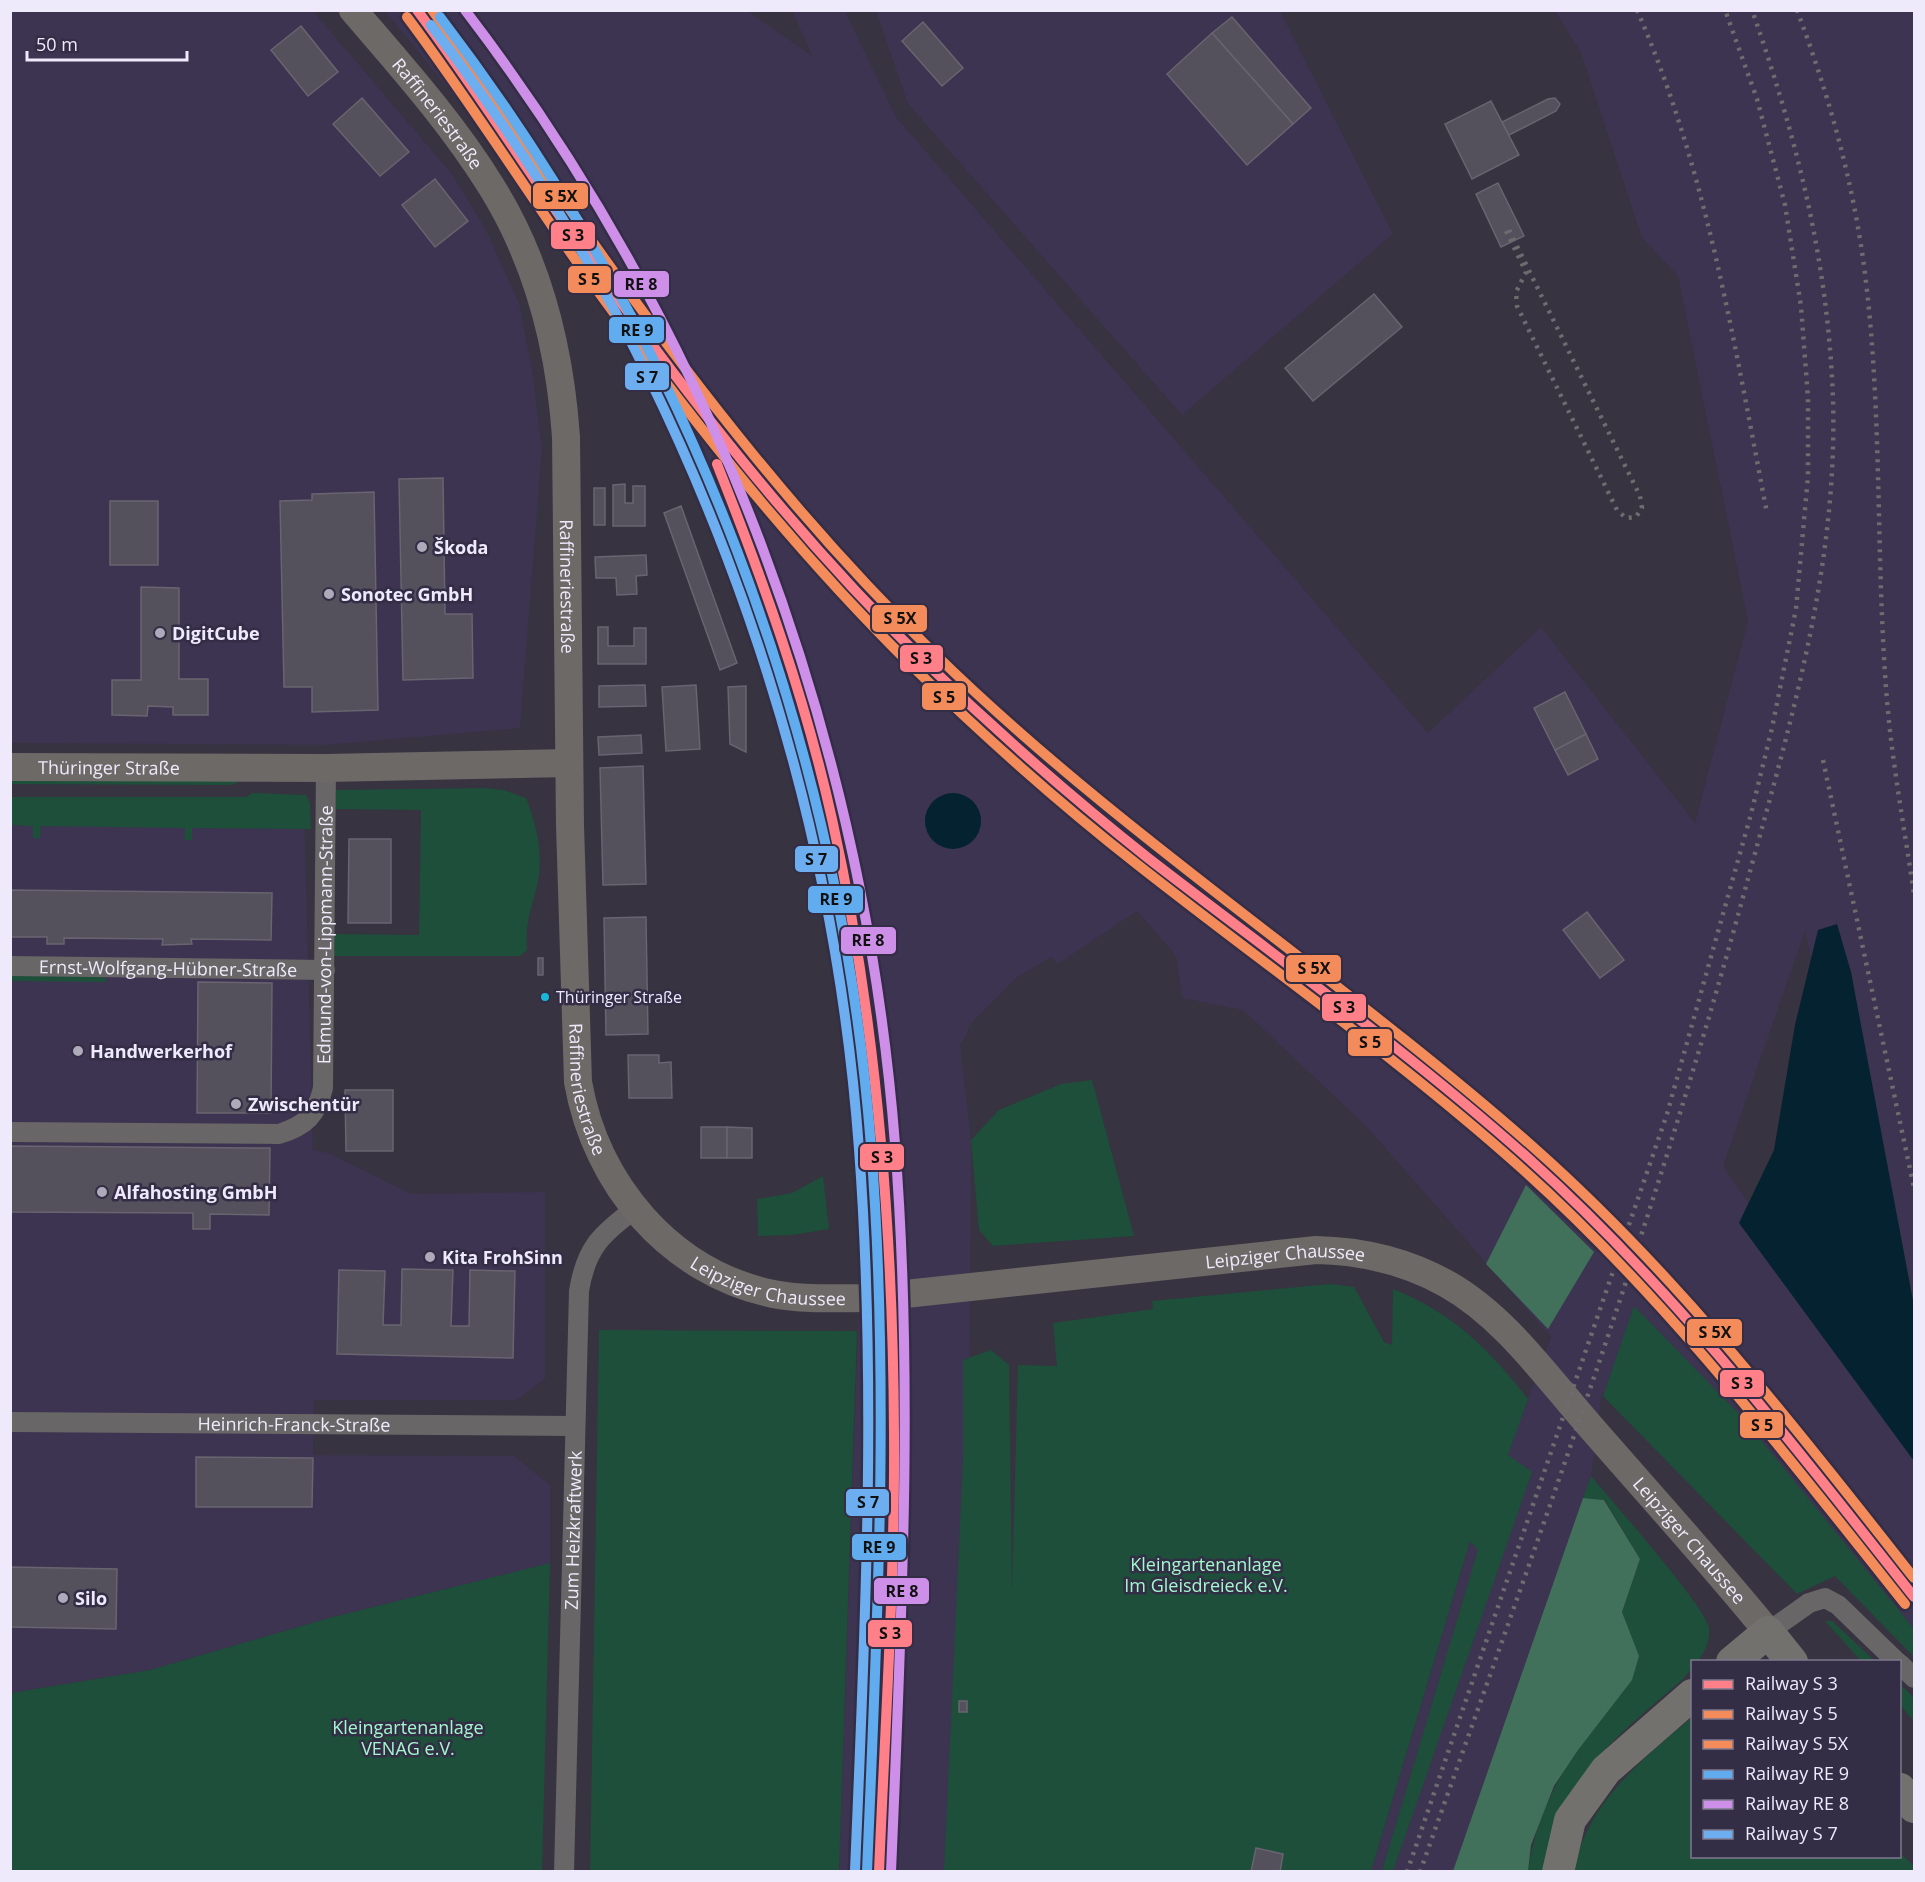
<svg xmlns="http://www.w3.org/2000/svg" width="1925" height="1882" font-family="'Open Sans',sans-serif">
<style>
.built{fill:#3c3450;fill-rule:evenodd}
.green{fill:#1d4f3a}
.forest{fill:#41715b}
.water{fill:#052230}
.building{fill:#54505c;stroke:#686470;stroke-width:1.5}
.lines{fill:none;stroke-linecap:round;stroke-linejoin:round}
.street{stroke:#686666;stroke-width:20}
.secondary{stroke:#6c6967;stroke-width:28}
.primary{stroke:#73716d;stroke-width:32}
.rail{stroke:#6d6c6e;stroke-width:4.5;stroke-dasharray:3 6;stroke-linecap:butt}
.rail-1-casing{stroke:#342d46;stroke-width:15}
.rail-2-casing{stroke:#342d46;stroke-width:15}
.rail-3-casing{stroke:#342d46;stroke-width:15}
.rail-4-casing{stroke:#342d46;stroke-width:15}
.rail-5-casing{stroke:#342d46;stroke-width:15}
.rail-6-casing{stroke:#342d46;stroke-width:15}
.rail-1{stroke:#ff8088;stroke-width:10}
.rail-2{stroke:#f38b5a;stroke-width:10}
.rail-3{stroke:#f38b5a;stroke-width:10}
.rail-4{stroke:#60acee;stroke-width:10}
.rail-5{stroke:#ce8fe9;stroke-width:10}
.rail-6{stroke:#6daef0;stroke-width:10}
.poi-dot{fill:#aeaaba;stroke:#342d46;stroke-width:2}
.bus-dot{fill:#1ab6d8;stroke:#342d46;stroke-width:2}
.labels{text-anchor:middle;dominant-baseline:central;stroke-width:5;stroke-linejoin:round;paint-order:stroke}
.bus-label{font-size:16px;fill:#eeeafb;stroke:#342d46;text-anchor:start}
.street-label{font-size:18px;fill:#eeeafb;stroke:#342d46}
.poi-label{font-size:18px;font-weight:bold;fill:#eeeafb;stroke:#342d46;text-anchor:start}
.park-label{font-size:18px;fill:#a1f8cb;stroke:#342d46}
.line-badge{stroke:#342d46;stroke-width:2}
.pale-badge-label{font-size:16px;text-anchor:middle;font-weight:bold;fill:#111}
</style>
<rect width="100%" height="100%" fill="#373340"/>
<g class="built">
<path d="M11,11h302l139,163 33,54 34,75 13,66 10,79 -22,280 -194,17 -315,-2z"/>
<path d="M385,11h363l64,45 -20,-45h53l51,106 532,616 113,-106 154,196 53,-202 -70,-345 -36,-38 -61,-185 -26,-42h359v1630l-71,-83 -46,26 -195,-192 -11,84 -138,395h-82l99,-330 37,-86 44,-118 -185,-211 -123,-116 -61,-12 -6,-42 -39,-45 -79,53 -7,-7 -35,21 -47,48 -3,11 -6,7 11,96 -2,313 -19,418h-111l23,-659 -24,-319 -48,-179 -75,-218 -65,-147 -66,-125 -116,-111zM1805,931l70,323 29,173 -181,-261z"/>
<path d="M876,11h404l113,223 -211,181 -274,-311z"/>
<path d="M11,800l293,5 9,345 15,3 84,41 133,-2v187l-28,21h-203l-1,55 201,1 36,29v78l-221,55 -179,52 -139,23z"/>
</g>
<g class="green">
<path d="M11,778l226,1v4l-8,2 -218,-1z"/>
<path d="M484,788l20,2 22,8c11,28 18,58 11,87 -6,26 -12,37 -10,65l-7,6h-187v-22l86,1 2,-125 -86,-1 1,-19z"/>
<path d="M252,793l54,2 4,8 1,26 -119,-1v12h-7v-12l-144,-2 -1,12h-7v-12l-22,-1v-28h235z"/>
<path d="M11,974l92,2 4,6 -96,-1z"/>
<path d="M1092,1080l42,156 -141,10 -14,-16 -8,-90 28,-30 62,-26z"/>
<path d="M823,1176l6,53 -37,6 -34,1 -1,-37 35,-6z"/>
<path d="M1330,1284l24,3 30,55 8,3 1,-56c60,24 96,60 135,110l-20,56 24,17 -139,399h-11l96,-321 -8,-9 -99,330 -427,1 19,-412v-100l28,-10 18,15 3,225 6,-225 39,1 -4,-43 100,-14 -1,-8z"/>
<path d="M1634,1306l110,113 170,210v28l-79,-81 -38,18 -194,-198z"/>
<path d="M599,1330l258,1 -18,540h-249z"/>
<path d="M1591,1476c19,23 115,131 118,152 1,12 -4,25 -11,33l-6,1v6l-9,11c-50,44 -104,83 -127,148 -5,14 -6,30 -9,44l-19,1c10,-82 67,-148 110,-216l-16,-44 18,-53 -35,-59 -22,-2z"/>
<path d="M550,1563l-8,308h-531v-178l139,-23 179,-52z"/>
<path d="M1825,1621h7l43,40h-14z"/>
<path d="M1900,1684l14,14v23l-14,-16z"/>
<path d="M1692,1717v139h208v-3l14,13v6h-340c11,-68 69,-113 118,-155z"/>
</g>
<g class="forest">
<path d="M1526,1185l68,67 -46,77 -62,-65z"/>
<path d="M1583,1498l21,2 36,59 -18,53 17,44 -7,24 -54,70 -24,36 -23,59 -3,26h-75z"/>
</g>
<g class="water">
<circle cx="953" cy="821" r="28"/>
<path d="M1837,924l14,48 63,334v155l-175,-238 35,-73 21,-125 23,-95z"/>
</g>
<g class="building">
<path d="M1232,17l79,91 -18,16 -81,-91z"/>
<path d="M923,22l40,46 -21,18 -40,-45z"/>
<path d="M301,26l37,46 -30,24 -37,-46z"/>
<path d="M1212,33l81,91 -46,41 -80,-91z"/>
<path d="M362,98l47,54 -29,24 -47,-52z"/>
<path d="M1555,98l5,6 -4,7 -47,24 -7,-13 46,-23z"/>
<path d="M1491,101l28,54 -47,24 -27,-55z"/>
<path d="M435,179l33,42 -33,26 -33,-42z"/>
<path d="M1498,183l26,53 -23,11 -25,-53z"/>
<path d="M1374,294l28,33 -89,74 -28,-33z"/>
<path d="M443,478l2,136h27l1,64 -70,2 -4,-201z"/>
<path d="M625,484v19h8v-17h12v40h-32v-41z"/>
<rect x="594" y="488" width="11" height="37"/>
<path d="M374,492l4,218 -66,2v-25h-28l-4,-186 32,-1v-6z"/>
<rect x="110" y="501" width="48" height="64"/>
<path d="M681,506l56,157 -17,7 -56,-157z"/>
<path d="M646,555l1,20 -11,1 1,18 -20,1 -1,-17h-20l-1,-21z"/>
<path d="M141,587l38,1v91h29v36h-35v-8l-25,-1 -1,10 -35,-1v-35h29z"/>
<path d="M598,627h10v19h26v-18h12v36h-48z"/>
<path d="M645,685l1,21 -47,1v-21z"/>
<path d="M696,685l4,64 -34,2 -4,-64z"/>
<path d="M746,686v66l-16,-8 -2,-57z"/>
<path d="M1565,692l21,42 -31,16 -21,-42z"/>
<path d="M1586,734l12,25 -30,16 -13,-25z"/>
<path d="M641,735l1,18 -43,2 -1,-18z"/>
<path d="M643,766l3,118 -43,1 -3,-117z"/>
<path d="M349,839h42v84h-43z"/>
<path d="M10,890l262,3 -1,47 -80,-1 1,5 -30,1 1,-6 -99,-1v6h-17v-7h-37z"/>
<path d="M1587,912l37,48 -24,18 -37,-48z"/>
<path d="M646,917l2,117 -42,1 -2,-117z"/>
<rect x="538" y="958" width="5" height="17"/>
<path d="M198,982l74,1 -1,130h-74z"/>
<path d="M628,1055h31v8l12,-1 1,36h-43z"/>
<path d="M345,1090h48v61h-47z"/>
<rect x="701" y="1127" width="26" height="31"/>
<path d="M727,1127l25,1v30h-25z"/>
<path d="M10,1146l260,2 -1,67 -59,-1v15h-17v-16l-183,-1z"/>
<path d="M402,1269l51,1 -2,56h18l1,-56 45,1 -2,87 -176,-4 2,-84 46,1 -2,54h18z"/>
<path d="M196,1457l117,1 -1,49h-116z"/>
<path d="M10,1567l107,2 -1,60 -106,-2z"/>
<rect x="959" y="1701" width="8" height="11"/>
<path d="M1256,1848l27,6 -3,18h-29z"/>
</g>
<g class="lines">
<g class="street">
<path id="s1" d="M10,966l315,4"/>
<path id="s2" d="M10,1132l269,2c26,-8 38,-19 44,-46l3,-320"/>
<path id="s3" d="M10,1422l565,4"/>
<path d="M1768,1632l41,-29 16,-5 13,7 59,57"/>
<path d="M1900,1664l14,14"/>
<path id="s4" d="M564,1872l15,-581c7,-43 22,-57 56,-82"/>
</g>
<g class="secondary">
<path id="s5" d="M353,10c48,56 99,113 138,176 47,75 69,164 75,251l4,388 8,257c18,102 91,190 195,212 31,6 63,4 95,4l448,-48c46,1 90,11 131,34 57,32 99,92 142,141 60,69 121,136 179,207"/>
<path id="s6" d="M10,767l316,1 243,-5"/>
</g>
<g class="primary">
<path d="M1732,1662l36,-30 24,30"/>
<path d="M1900,1789l14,18"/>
<path d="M1558,1872l12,-52 36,-50 86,-75"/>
</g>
<g class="rail">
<path d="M1637,10c70,160 97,333 130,503"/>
<path d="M1797,10c33,88 58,178 69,272 16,135 10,271 20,406 5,69 18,138 28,206"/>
<path d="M1506,231l20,41 -10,20 1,14 100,204 9,8 10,-1 6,-9 -2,-12 -131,-266"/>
<path d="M1823,760l91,428"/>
<path d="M1407,1872l260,-758 84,-300 21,-86 24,-119 12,-133v-78l-7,-92 -16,-101 -28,-106 -32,-89"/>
<path d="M1420,1872c117,-330 238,-659 329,-997 43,-156 89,-313 84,-476 -5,-138 -36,-260 -81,-389"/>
</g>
<g class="rail-1-casing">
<g id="rail-1">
<path d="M417,10c60,80 112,164 170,245 102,144 211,283 338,407 71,69 145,134 223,196 128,99 260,193 381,301 145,130 264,285 385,438"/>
<path d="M717,464c46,116 88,233 115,355 45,202 61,408 62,614 1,146 -9,293 -15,439"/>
</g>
</g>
<g class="rail-2-casing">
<path id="rail-2" d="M407,17c60,80 113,164 170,245 103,144 212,283 338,407 71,69 145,135 223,196 127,100 260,193 381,301 146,130 265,286 386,438"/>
</g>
<g class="rail-3-casing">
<path id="rail-3" d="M432,10c57,76 107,156 162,234 103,145 213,286 341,410 185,181 403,321 597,492 145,128 263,281 382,432"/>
</g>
<g class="rail-4-casing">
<path id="rail-4" d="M440,17c249,326 399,720 431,1129 19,242 6,484 -4,726"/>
</g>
<g class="rail-5-casing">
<path id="rail-5" d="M465,10c250,327 398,725 430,1134 19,242 6,486 -4,728"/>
</g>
<g class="rail-6-casing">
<path id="rail-6" d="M431,25c247,324 398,717 428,1124 18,240 6,482 -4,722"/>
</g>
<use href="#rail-1" class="rail-1"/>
<use href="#rail-2" class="rail-2"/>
<use href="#rail-3" class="rail-3"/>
<use href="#rail-4" class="rail-4"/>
<use href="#rail-5" class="rail-5"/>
<use href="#rail-6" class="rail-6"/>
</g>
<g class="poi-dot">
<circle cx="422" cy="547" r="6"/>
<circle cx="329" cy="594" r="6"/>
<circle cx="160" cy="633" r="6"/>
<circle cx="78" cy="1051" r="6"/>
<circle cx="236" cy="1104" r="6"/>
<circle cx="102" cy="1192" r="6"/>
<circle cx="430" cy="1257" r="6"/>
<circle cx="63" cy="1598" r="6"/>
</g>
<circle class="bus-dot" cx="545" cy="997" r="5"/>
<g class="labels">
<g class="bus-label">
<text x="556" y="997">Thüringer Straße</text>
</g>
<g class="street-label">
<text stroke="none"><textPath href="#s5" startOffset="134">Raffineriestraße</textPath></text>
<text stroke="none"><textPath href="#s5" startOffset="638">Raffineriestraße</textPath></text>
<text stroke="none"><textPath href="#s6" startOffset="99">Thüringer Straße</textPath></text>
<text stroke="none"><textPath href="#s2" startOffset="490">Edmund-von-Lippmann-Straße</textPath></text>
<text stroke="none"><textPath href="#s1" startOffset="158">Ernst-Wolfgang-Hübner-Straße</textPath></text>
<text stroke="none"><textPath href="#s5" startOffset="1142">Raffineriestraße</textPath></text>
<text stroke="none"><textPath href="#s5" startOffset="1954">Leipziger Chaussee</textPath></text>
<text stroke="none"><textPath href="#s5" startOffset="1432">Leipziger Chaussee</textPath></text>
<text stroke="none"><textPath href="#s3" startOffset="284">Heinrich-Franck-Straße</textPath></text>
<text stroke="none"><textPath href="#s4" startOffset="342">Zum Heizkraftwerk</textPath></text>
<text stroke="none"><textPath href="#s5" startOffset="2476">Leipziger Chaussee</textPath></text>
</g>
<g class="poi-label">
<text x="434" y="547">Škoda</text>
<text x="341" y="594">Sonotec GmbH</text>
<text x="172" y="633">DigitCube</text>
<text x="90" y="1051">Handwerkerhof</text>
<text x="248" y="1104">Zwischentür</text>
<text x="114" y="1192">Alfahosting GmbH</text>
<text x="442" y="1257">Kita FrohSinn</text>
<text x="75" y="1598">Silo</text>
</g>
<g class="park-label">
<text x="1206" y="1564">Kleingartenanlage<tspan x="1206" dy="21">Im Gleisdreieck e.V.</tspan></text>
<text x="408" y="1727">Kleingartenanlage<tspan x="408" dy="21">VENAG e.V.</tspan></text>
</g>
</g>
<g class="line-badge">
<rect x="532" y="182" width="57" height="28" rx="6" fill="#f38b5a"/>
<rect x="550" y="221" width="46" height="29" rx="6" fill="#ff8088"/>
<rect x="567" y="265" width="45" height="29" rx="6" fill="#f38b5a"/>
<rect x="613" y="270" width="57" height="28" rx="6" fill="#ce8fe9"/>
<rect x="608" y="316" width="57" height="28" rx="6" fill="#60acee"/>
<rect x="624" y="362" width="46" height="29" rx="6" fill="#6daef0"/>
<rect x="871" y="604" width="57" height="29" rx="6" fill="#f38b5a"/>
<rect x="899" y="644" width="45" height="29" rx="6" fill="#ff8088"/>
<rect x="921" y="682" width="46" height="29" rx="6" fill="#f38b5a"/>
<rect x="794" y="845" width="45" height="28" rx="6" fill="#6daef0"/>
<rect x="807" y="885" width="57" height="29" rx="6" fill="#60acee"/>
<rect x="840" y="926" width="57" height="29" rx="6" fill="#ce8fe9"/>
<rect x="1285" y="954" width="57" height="29" rx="6" fill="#f38b5a"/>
<rect x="1321" y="993" width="46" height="29" rx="6" fill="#ff8088"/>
<rect x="1347" y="1028" width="46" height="29" rx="6" fill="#f38b5a"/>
<rect x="859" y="1143" width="46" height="28" rx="6" fill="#ff8088"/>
<rect x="1686" y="1318" width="57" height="29" rx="6" fill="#f38b5a"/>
<rect x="1719" y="1369" width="46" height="29" rx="6" fill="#ff8088"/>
<rect x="1739" y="1411" width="45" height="28" rx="6" fill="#f38b5a"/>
<rect x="845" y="1488" width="45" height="29" rx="6" fill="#6daef0"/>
<rect x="851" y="1533" width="56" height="28" rx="6" fill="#60acee"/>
<rect x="873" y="1577" width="57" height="28" rx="6" fill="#ce8fe9"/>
<rect x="867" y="1619" width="46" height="29" rx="6" fill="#ff8088"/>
</g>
<g class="pale-badge-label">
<text x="561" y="202">S 5X</text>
<text x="573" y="241">S 3</text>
<text x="589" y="285">S 5</text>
<text x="641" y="290">RE 8</text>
<text x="637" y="336">RE 9</text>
<text x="647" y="383">S 7</text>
<text x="900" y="624">S 5X</text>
<text x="921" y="664">S 3</text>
<text x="944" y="703">S 5</text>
<text x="816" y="865">S 7</text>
<text x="836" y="905">RE 9</text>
<text x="868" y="946">RE 8</text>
<text x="1314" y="974">S 5X</text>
<text x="1344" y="1013">S 3</text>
<text x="1370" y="1048">S 5</text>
<text x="882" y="1163">S 3</text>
<text x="1715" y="1338">S 5X</text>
<text x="1742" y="1389">S 3</text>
<text x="1762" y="1431">S 5</text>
<text x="868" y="1508">S 7</text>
<text x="879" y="1553">RE 9</text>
<text x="902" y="1597">RE 8</text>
<text x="890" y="1639">S 3</text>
</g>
<rect width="1925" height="1882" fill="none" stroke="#eeeafb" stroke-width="24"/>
<rect x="1691" y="1660" width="210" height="198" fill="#342d46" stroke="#7e798e" stroke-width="1.5"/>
<rect x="1703" y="1680" width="30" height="9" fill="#ff8088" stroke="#7e798e" stroke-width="1.5"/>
<text x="1745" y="1690" font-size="18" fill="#eeeafb">Railway S 3</text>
<rect x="1703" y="1710" width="30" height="9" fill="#f38b5a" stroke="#7e798e" stroke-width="1.5"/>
<text x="1745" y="1720" font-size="18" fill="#eeeafb">Railway S 5</text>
<rect x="1703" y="1740" width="30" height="9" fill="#f38b5a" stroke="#7e798e" stroke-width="1.5"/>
<text x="1745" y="1750" font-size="18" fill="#eeeafb">Railway S 5X</text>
<rect x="1703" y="1770" width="30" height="9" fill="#60acee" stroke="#7e798e" stroke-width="1.5"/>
<text x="1745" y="1780" font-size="18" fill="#eeeafb">Railway RE 9</text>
<rect x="1703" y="1800" width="30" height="9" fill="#ce8fe9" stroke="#7e798e" stroke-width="1.5"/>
<text x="1745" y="1810" font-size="18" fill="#eeeafb">Railway RE 8</text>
<rect x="1703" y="1830" width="30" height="9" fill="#6daef0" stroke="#7e798e" stroke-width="1.5"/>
<text x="1745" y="1840" font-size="18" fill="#eeeafb">Railway S 7</text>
<path d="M27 51v9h160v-9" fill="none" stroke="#eeeafb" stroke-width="3"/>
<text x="36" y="51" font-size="18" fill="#eeeafb" stroke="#342d46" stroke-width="4.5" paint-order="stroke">50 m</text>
</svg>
